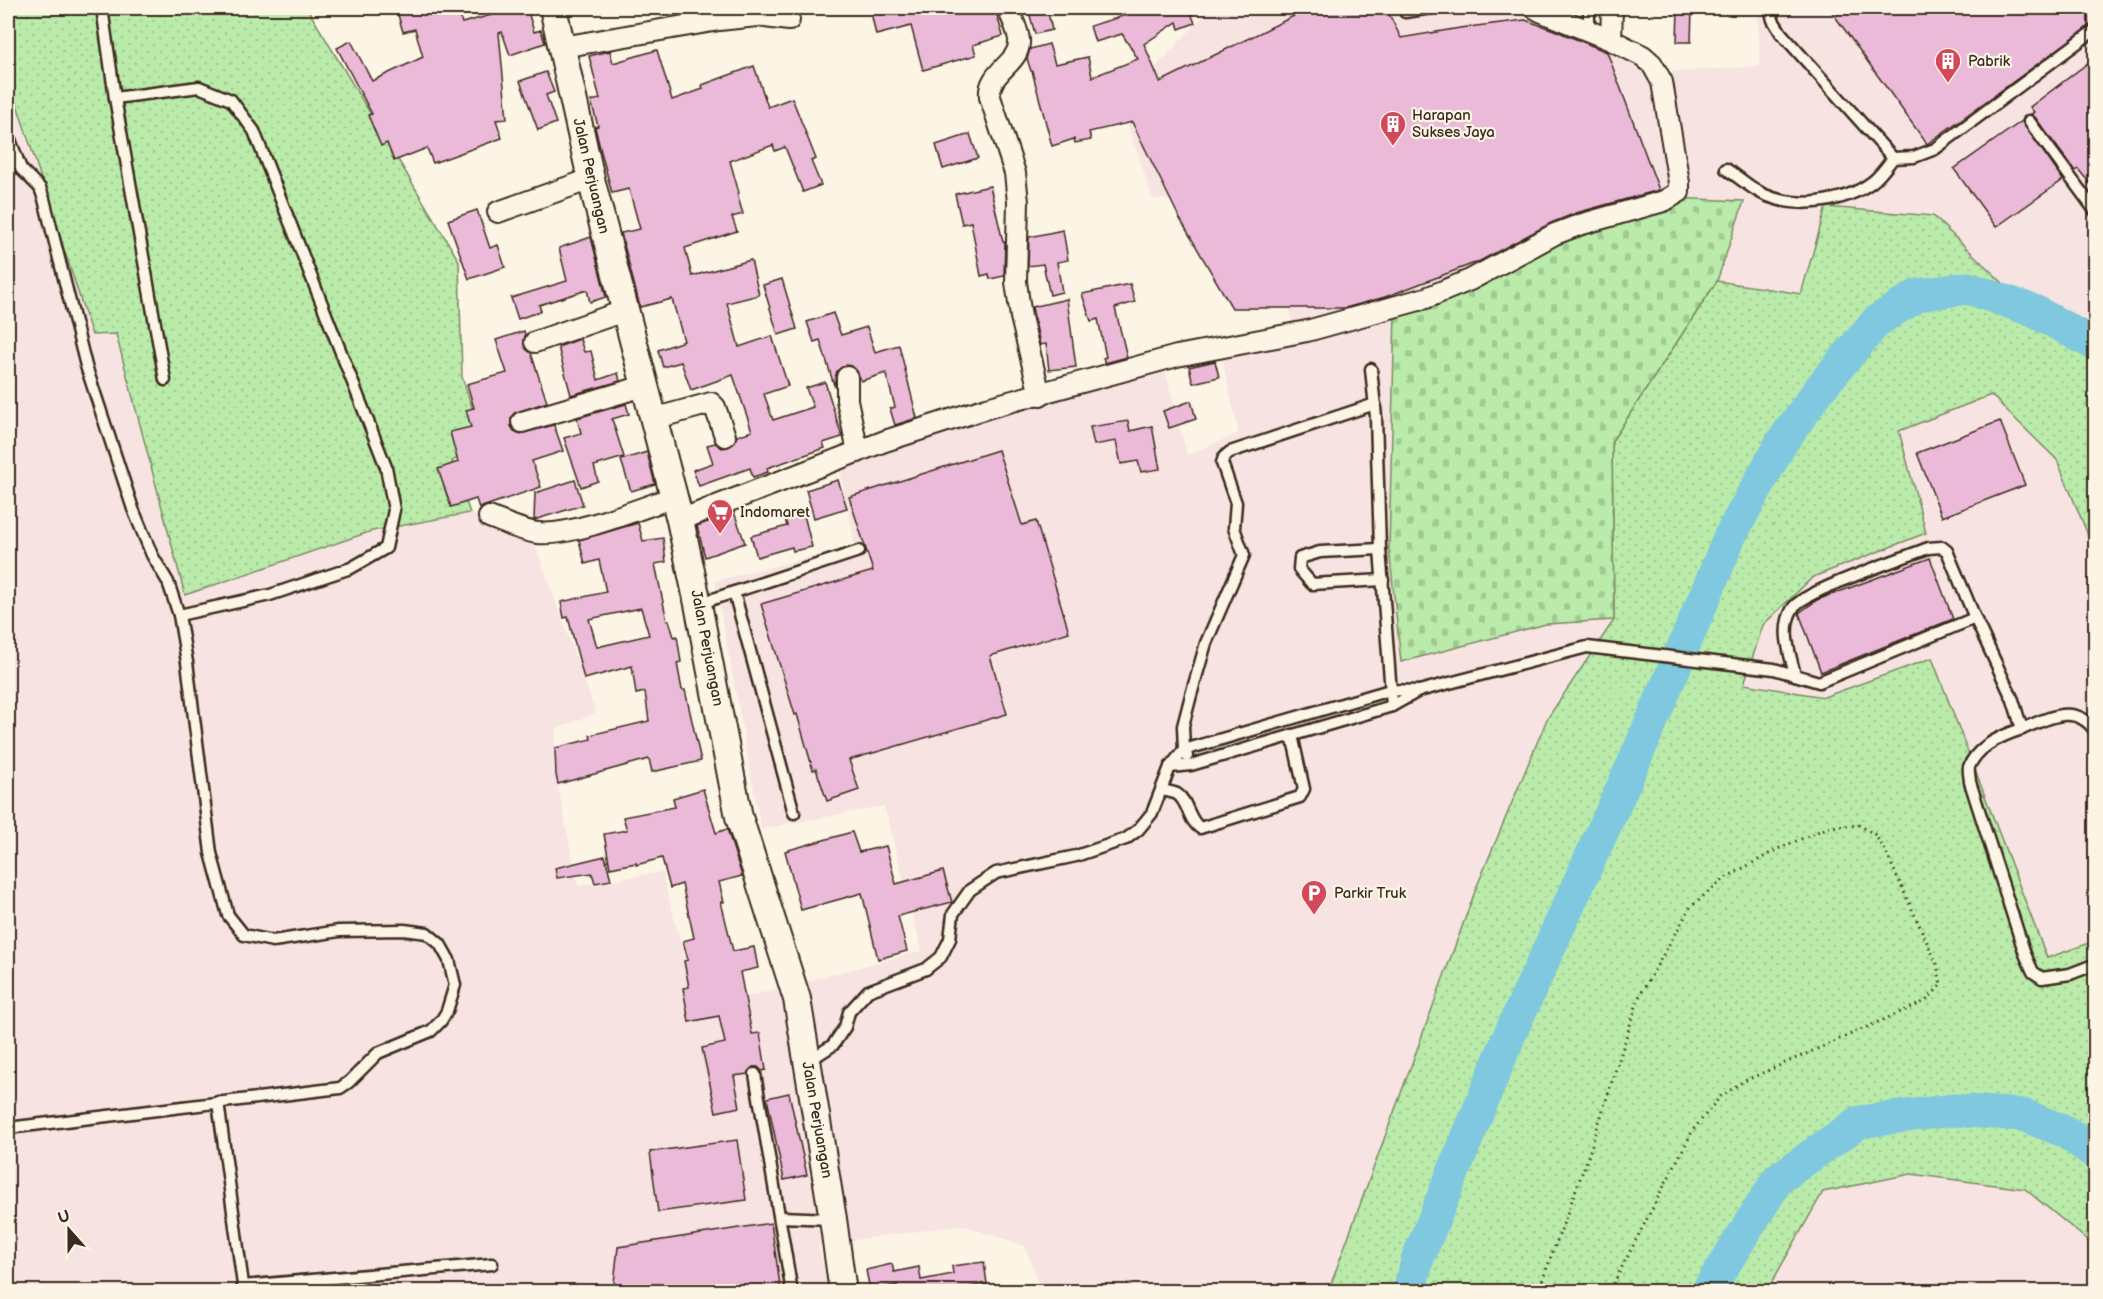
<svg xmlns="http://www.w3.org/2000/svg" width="2103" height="1299" font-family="'Balsamiq Sans',sans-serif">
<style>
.built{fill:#f7e3e1}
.grass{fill:url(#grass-dots);stroke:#7a8a64;stroke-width:1.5;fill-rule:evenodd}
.cemetery{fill:url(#cemetery-stones);stroke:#7a8a64;stroke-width:1.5}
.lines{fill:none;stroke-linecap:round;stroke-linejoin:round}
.river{stroke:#7fc8df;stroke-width:33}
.building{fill:#ecbad9;stroke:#3b2a1e;stroke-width:1.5;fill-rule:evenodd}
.service-casing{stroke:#3b2a1e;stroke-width:15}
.minor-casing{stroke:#3b2a1e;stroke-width:24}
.tertiary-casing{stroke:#3b2a1e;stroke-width:30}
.path{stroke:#3b2a1e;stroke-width:3;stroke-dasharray:1.5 4.5;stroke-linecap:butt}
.service{stroke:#fcf5e5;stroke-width:10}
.minor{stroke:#fcf5e5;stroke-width:20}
.tertiary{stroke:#fcf5e5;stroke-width:26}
.labels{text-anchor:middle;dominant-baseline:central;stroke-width:4.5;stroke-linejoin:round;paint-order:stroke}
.poi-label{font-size:15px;fill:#3b2a1e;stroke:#fcf5e5;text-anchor:start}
.street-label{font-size:15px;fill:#3b2a1e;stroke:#fcf5e5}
</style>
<defs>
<pattern id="grass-dots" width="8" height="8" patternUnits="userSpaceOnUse" patternTransform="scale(1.5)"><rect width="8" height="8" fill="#baebaa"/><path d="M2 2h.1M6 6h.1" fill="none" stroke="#a1ca92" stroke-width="1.8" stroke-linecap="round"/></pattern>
<pattern id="cemetery-stones" width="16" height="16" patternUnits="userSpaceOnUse" patternTransform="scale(1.5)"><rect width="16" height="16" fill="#baebaa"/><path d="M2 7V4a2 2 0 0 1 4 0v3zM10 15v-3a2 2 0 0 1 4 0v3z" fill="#a1ca92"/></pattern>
</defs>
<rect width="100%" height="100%" fill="#fcf5e5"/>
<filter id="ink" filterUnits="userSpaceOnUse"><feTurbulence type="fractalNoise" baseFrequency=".0167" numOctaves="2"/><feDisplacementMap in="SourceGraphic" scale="12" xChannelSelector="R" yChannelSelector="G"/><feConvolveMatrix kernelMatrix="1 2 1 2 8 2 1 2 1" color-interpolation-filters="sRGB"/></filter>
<g filter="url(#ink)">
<g class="built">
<path d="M1221,8h336l103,65 100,-7 -2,-58h337v311l-65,-10 -97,-93 -132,78 -84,-13 27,-80 -348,110 -7,237 12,114 145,-38 68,-4 -67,99 -70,167 -149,405h-287l-16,-45 -63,-21 -144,20 11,46h-821v-1214l84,257h24l69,260 187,-63 98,-18 64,29 62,171 -40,16 -2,37 24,120 84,-14 29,111 32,20 199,-52 -38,-145 -123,23 -46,-248 140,-35 -17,-86 325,-98 24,93 52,-22 -17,-73 72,-19 -11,-78 -43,-63 -87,-1 -32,-94 85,-92z"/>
<path d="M1992,395l65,65 38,92v389l-48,17 -115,-300 -108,40 -80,-13 19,-60 50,-48 113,-44 -28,-102z"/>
<path d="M1911,1174l114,15 67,55 3,13v34l-328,1 56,-100z"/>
</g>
<g class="grass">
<path d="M8,8h299l152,253 3,116 22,66 -32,18 18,52 -98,18 -187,64 -69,-261 -24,1 -84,-258z"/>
<path d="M1826,207l107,9 97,93 65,36v207l-38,-92 -66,-65 -92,36 27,102 -113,44 -50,48 -19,59 80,13 108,-39 115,300 48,-17v316l-3,-13 -67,-55 -114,-15 -88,18 -56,99h-58l18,-26 34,-59 -54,85 -379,1 149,-406 70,-167 67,-99 -2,-179 105,-160 84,13zM1642,742l-32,78 -79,170 14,-34z"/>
</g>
<path class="cemetery" d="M1646,197l98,4 -27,80 -105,160 2,179 -68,4 -145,38 -12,-114 6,-237z"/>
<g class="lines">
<g class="river">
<path d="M1409,1292l9,-34 92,-224 125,-274 79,-185 15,-37 51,-93 41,-58 56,-66 41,-26 50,-7 66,23 62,34"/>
<path d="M1707,1292l71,-113 81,-57 94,-12 70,5 43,17 30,22"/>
</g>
</g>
<g class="building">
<path d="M396,8h61l5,15 55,-15h10l7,24 7,-2 4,13 -35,12 -8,-23 -3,1 8,86 -11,1 6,18 -69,25 -6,-15 -33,13 -7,-18 -6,3 -13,-31 4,-1 -35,-66 14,-7 21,40 51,-24 -8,-28 -12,3z"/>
<path d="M870,8h125l8,28 -30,9 3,10 -53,15 -12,-44 -35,9z"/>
<path d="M1028,8h19l5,22 -17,4z"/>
<path d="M1123,8h76l-8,5 4,10 -16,6 -2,-7 -33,22 16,38 150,-74h76l15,30 59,-10 65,-8 29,10 53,22 52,138 -83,23 -25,10 -71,38 -95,36 -40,11h-113l-52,-89 -48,-97 -43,10 2,8 -16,3 -1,-4 -22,7 -20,-75h-1l-4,-12 3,-10 19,-5 6,20 33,-7 4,20 46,-18 -16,-25 -27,8 -5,-16 36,-11z"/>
<path d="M1678,8h14l-1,34h-14z"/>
<path d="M1829,8h267v14l-169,122z"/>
<path d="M657,50l15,50 31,-11 -1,-4 52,-19 14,41 24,-9 24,61 -5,2 10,24 -18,7 -18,-45 -10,4 -2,-6 -43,16 9,32 -2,1 6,20 -11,3 5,14 -52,17 7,28 59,-16 8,35 -32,8 12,44 33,-11 16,50 -24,8 9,26 40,-13 -7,-19 19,-6 17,55 -19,6 2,5 -58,20 1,4 -15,5 -3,-9 -51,18 -6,-16 20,-7 -6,-18 8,-2 7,5 6,-1 6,-4 3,-7 15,-5 -19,-56 -42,15 -10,-28 -18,5 -5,-17 26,-9 -12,-42 -32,8 -19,-74 19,-4 -11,-40 -17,4 -12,-45 -5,-21 3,-1 -7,-25 9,-2 -11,-43 21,-5 3,12z"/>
<path d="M2096,57v134l-18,-22 -3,2 -40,-54 -4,-3 3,-2 -4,-5z"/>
<path d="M546,72l8,20 -8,3 10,28 -18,7 -18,-49z"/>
<path d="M2022,121l41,59 -67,47 -42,-58z"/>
<path d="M970,134l8,24 -35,11 -7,-24z"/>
<path d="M990,186l13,56h2l-1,34 -14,3 -1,-5 -8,2 -10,-54 -9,2 -7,-30z"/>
<path d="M477,210l13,38 8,-3 7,22 -36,12 -21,-59z"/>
<path d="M1063,230l5,30 -11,2 5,30 -12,3 -7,-31 -15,2 1,-29z"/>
<path d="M591,237l15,60 -16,5 -3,-12 -48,15 2,6 -23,8 -7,-21 56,-17 -8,-33z"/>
<path d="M782,279l15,50 -19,6 -15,-50z"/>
<path d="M1130,284l5,18 -20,6 12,49 -22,6 -2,-5 3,-1 -8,-38 -7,2 -9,-27z"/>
<path d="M1067,299l9,68 -27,3 -3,-26 -6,1 -8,-38z"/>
<path d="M833,313l8,22 26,-8 8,25 24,-7 18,73 -22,7 -5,-16 5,-2 -9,-34 -25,8 -4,-10 -5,-5 -6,-1 -9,6 -3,14 -14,-45 -6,2 -7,-20z"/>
<path d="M524,331l1,4 -1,10 7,8 16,49 -33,11 -3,6v7l3,5 6,3 34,-9 9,26 -31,10 9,26 -62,21 -3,-9 -25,8 -13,-38 20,-7 -8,-30 21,-5 -5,-17 8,-2 -7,-24 40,-11 -11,-33z"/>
<path d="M580,339l4,13 7,-1 7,29 20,-7 2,8 -49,14 -13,-48z"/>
<path d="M1215,361l4,16 -26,6 -4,-16z"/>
<path d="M1191,401l5,18 -27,9 -6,-17z"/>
<path d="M626,404l3,10 -17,5 12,38 -30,9 4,15 -17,6 -17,-49 17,-5 -4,-15z"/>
<path d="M1128,421l2,10 22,-5 8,43 -19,3 -3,-11 -17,3 -5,-23 -22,4 -4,-18z"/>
<path d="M2000,421l25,64 -83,32 -25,-64z"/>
<path d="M998,450l24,75 14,-4 33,111 -79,24 17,58 -158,46 10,30 -32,11 -11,-32 -3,1 -16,-56 -2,1 -34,-111 112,-33 -24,-74z"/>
<path d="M647,452l8,32 -24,7 -10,-31z"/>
<path d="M575,480l8,25 -49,15 1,-27z"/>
<path d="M838,480l9,28 -33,10 -8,-28z"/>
<path d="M803,511l9,36 -19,4 -1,-4 -35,10 -6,-21 36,-10 -3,-11z"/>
<path d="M734,512l11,31 -40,14 -8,-31z"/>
<path d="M638,523l5,18 20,-3 3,24 -11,2 12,57 2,-1 5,17 3,-1 4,26 -4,1 5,27h3l16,71 -49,11 -3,-13 -91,25 -2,-9 -1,-27 36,-9 -1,-4 59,-14 -4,-29 -9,2 -4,-28 -48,13 -16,-62 -4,1 -3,-16 45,-10 -7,-32 -14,4 -6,-24zM641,608l8,27 -52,12 -8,-28z"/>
<path d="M1930,558l23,61 -132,53 -22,-59 18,-13z"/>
<path d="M703,789l13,44 11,-4 15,47 -23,6 5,20h-3l12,49 21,-4 4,21 -18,4 12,62 8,-1 6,37 -4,1 -4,-4h-5l-5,7 -14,2 6,31 -24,5 -14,-64 23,-5 -6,-27 -30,6 -6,-34 6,-1 -5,-26 4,-1 -5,-19 11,-3 -12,-54 -12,4 -8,-30 -26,7v-2l-26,5 -6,-34 23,-4 -4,-13 52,-10 -2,-9z"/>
<path d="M852,832l7,20 27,-6 10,38 47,-13 9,31 -54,14 9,35 -29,8 -16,-66 -61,17 -16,-59z"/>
<path d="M605,856l6,24 -16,3 -3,-10 -35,5 -2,-10z"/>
<path d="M789,1093l18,82 -23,5 -17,-82z"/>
<path d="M737,1140l9,60 -88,12 -8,-60z"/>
<path d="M771,1223l10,69h-168l5,-45z"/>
<path d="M984,1262l3,22 -24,4v4h-65l-1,-7 -27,5 -4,-20 26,-6 2,8 25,-5 2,13 32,-6 -1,-8z"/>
</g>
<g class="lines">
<g class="service-casing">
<g id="service">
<path d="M102,8l13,90 50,282"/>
<path d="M1589,8v24"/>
<path d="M1770,8l3,12 8,13 112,125"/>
<path d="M1405,12l27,-4"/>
<path d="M115,98l84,-11 32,13 23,31 132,336 8,43 -8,38 -35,20 -81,27 -91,20"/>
<path d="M2029,121l67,91"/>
<path d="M8,134l13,35 19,19 4,11 42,167 47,143 19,46 16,27 11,33 8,47 24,191 17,62 16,20 29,6 66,-10 65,-1 23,3 13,11 9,16 6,25 -8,26 -6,10 -10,10 -53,22 -29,29 -9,6 -332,40"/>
<path d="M1726,169c13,8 25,20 39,26 32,14 79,8 107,-13 8,-6 15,-16 21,-24l21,-1 21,-8 161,-120"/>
<path d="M1371,369l5,48 4,132 12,157"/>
<path d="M1380,549l-60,3 -20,6 -1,11 13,15 71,-4"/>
<path d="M734,592l60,221"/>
<path d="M698,604l161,-53"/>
<path d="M1795,675c-5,-22 -15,-46 -2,-67 10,-17 111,-50 135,-60l14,-1 5,4 28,67 38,82 9,29c27,-11 54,-27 74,3"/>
<path d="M2022,729c-19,6 -45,17 -53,38 -1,4 1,11 1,15l55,172 8,18 9,6 28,-4 26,-10"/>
<path d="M1187,756l-3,-6 -1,-24 8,-31 15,-52 38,-88 -10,-27 2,-25 -14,-40 2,-6 6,-5 145,-48"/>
<path d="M1170,767l21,-2 201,-59 27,-15 168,-44 187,22 45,13 156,-64"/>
<path d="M1162,790c4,1 11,2 15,4 11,7 11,26 23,34l100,-31 4,-8 -12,-54"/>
<path d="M807,1062l26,-17 12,-18 4,-15 19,-21 58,-22 15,-12 9,-18 3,-25 17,-24 26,-17 80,-17 50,-17 12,-9 14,-17 18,-46 14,-17 206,-60 29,1"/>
<path d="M755,1074l37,218"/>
<path d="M218,1102l26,190"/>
<path d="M780,1217l53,2"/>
<path d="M243,1286l249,-22"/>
</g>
</g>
<g class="minor-casing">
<g id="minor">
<path d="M1008,8c3,9 10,21 11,32 2,24 -32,31 -29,57l25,76 3,29 -2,80 5,35 19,78"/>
<path d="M1611,40l1,-32"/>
<path d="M562,47l157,-27 38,-4 32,4"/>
<path d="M498,212l93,-33"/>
<path d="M535,342l89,-31"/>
<path d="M847,377v23l11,52"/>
<path d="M653,419l58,-16 4,4 10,29"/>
<path d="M522,422l122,-36"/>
<path d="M489,517c16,6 33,14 49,16 33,4 103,-25 136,-36"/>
<path d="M680,520l205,-79 102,-33 190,-52 130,-25 119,-33 44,-18 85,-46 24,-9 85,-24 15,-9v-9l-17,-101 -10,-18 -9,-8 -32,-16 -71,-29 -5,-3"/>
</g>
</g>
<g class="tertiary-casing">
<path id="tertiary" d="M553,8l38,171 89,341 18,84 41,213 58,182 36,220 10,73"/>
</g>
<path class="path" d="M1538,1292l50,-135 51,-160 52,-91 36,-29 53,-29 49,-21 30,-2 15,9 10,14 53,116 4,21 -15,16 -184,81 -23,16 -26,32 -84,162"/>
<use href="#service" class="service"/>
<use href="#minor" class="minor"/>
<use href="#tertiary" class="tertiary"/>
</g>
</g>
<defs>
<g id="building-pin" transform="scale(1.35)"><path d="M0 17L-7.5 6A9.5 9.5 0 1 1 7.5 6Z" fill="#d1495b" stroke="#fcf5e5"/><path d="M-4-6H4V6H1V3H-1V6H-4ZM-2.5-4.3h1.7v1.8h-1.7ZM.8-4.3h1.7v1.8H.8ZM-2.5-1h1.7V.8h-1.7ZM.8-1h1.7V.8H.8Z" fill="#fff"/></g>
<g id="supermarket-pin" transform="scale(1.35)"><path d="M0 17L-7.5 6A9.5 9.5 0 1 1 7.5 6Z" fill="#d1495b" stroke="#fcf5e5"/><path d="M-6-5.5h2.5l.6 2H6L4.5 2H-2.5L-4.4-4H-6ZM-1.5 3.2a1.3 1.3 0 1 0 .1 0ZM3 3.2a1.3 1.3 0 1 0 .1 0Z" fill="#fff"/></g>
<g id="parking-pin" transform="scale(1.35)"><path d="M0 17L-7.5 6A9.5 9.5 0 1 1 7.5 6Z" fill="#d1495b" stroke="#fcf5e5"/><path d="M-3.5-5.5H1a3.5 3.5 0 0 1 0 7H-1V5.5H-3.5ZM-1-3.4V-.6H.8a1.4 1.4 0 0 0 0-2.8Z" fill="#fff"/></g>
</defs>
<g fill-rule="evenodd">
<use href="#building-pin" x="1948" y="61"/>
<use href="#building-pin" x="1393" y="124"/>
<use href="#supermarket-pin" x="720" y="512"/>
<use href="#parking-pin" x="1314" y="893"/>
</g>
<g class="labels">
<g class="poi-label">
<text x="1968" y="61">Pabrik</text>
<text x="1412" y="115">Harapan<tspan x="1412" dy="17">Sukses Jaya</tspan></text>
<text x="740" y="512">Indomaret</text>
<text x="1334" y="893">Parkir Truk</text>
</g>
<g class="street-label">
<text transform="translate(591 176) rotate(77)">Jalan Perjuangan</text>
<text transform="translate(707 648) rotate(79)">Jalan Perjuangan</text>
<text transform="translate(817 1120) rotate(80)">Jalan Perjuangan</text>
</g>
</g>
<rect width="2103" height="1299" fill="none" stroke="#fcf5e5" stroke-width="30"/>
<rect x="15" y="15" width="2073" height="1269" fill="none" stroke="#3b2a1e" stroke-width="2" filter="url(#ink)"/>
<g transform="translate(69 1230) rotate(339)" stroke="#fcf5e5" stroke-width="4.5" paint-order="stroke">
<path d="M0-4.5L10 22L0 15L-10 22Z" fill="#3b2a1e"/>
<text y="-9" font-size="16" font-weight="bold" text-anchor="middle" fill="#3b2a1e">U</text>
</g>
</svg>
